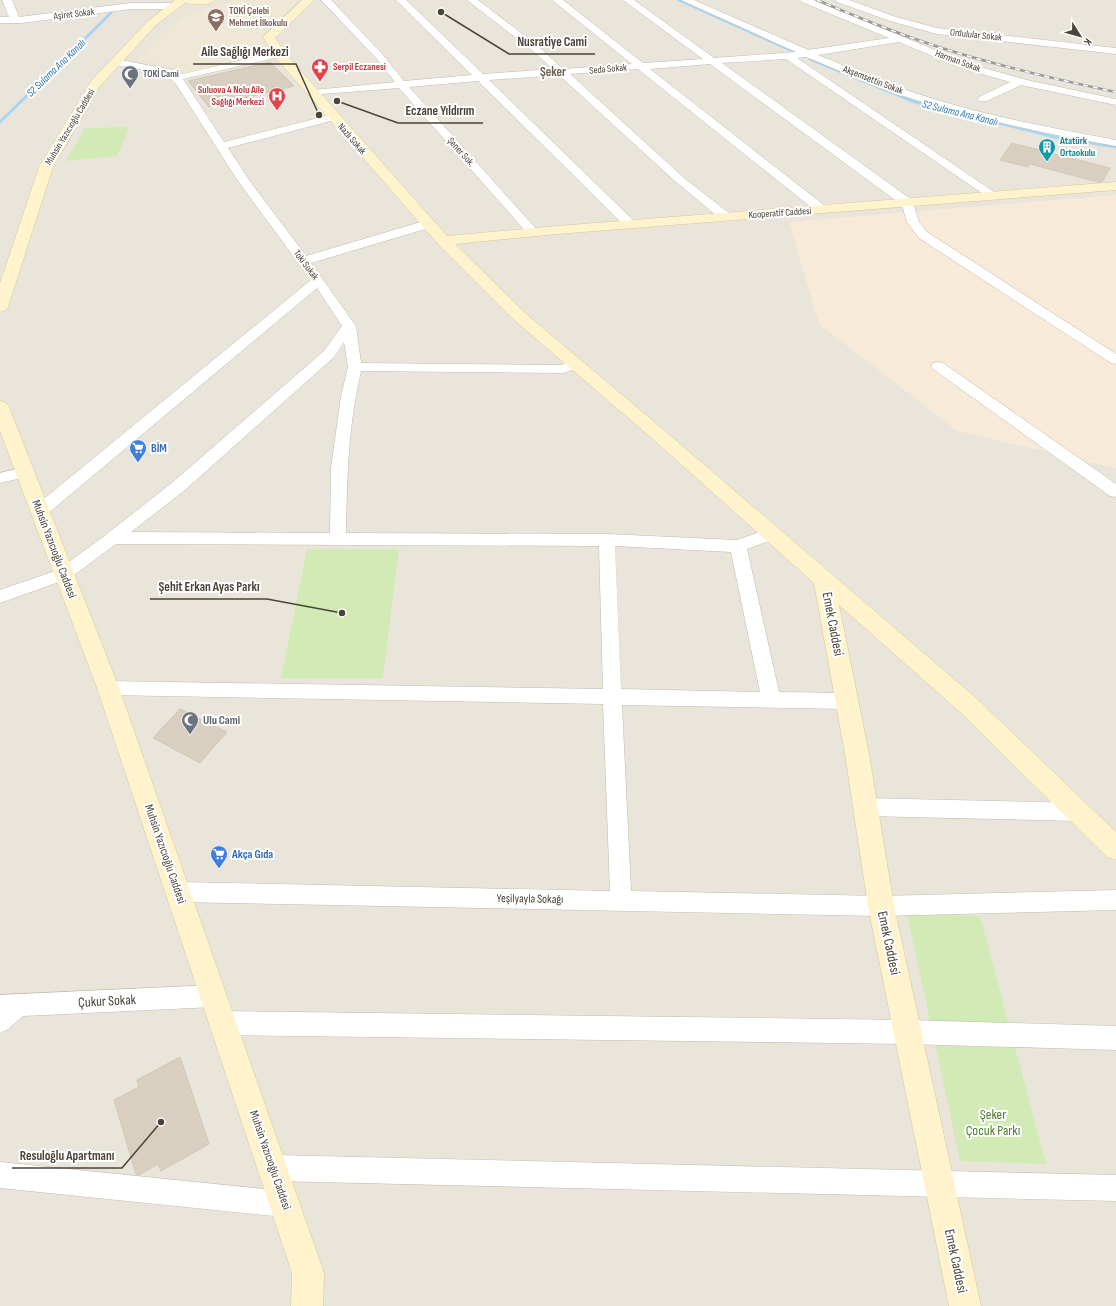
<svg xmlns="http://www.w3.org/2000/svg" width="1116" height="1306" font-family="'Sofia Sans Condensed',sans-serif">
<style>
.residential{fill:#eae5da}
.commercial{fill:#f7ead8}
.education{fill:#efe8d6}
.green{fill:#d2eab5}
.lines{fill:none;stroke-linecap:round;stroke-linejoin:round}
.stream{stroke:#a9d4f2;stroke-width:3}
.building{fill:#d8cfc1;stroke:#d3c7b4}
.street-casing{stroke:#c2bbae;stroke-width:1}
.secondary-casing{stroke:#d6c79b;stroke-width:1}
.street{fill:#fff;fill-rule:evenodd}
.secondary{fill:#fff3cd;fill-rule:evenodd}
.rail-casing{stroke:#9a9a9a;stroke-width:2.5}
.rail{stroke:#fff;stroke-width:1.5;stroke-dasharray:5;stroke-linecap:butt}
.labels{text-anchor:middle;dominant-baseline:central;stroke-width:4;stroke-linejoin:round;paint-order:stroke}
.far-education-label{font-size:10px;font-weight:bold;fill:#785e54;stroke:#fff;text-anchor:start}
.far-street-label{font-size:10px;fill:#4b4439;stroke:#fff}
.far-health-label{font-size:10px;font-weight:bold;fill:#be3a42;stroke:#fff;text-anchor:start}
.far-worship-label{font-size:10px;font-weight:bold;fill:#5b616d;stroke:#fff;text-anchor:start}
.far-culture-label{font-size:10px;font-weight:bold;fill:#0d838f;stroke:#fff;text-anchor:start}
.far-water-label{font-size:11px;font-style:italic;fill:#2e7ab2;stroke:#fff}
.shop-label{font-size:12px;font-weight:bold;fill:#366cbe;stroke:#fff;text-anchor:start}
.street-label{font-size:12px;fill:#4b4439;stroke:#fff}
.worship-label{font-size:12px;font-weight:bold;fill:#5b616d;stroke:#fff;text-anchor:start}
.far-district-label{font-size:13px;font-weight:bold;fill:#6e6250;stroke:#fff}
.near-street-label{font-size:14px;fill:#4b4439;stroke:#fff}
.near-park-label{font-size:14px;fill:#4a7f2a;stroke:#fff}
.leader{fill:none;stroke:#4b4439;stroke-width:1.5}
.callout-dot{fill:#4b4439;stroke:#fff;stroke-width:1.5}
.callout-label{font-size:13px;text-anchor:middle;font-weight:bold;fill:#4b4439;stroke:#fff;stroke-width:4;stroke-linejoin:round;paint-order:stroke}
</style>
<rect width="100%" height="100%" fill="#f6f3ec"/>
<rect class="residential" x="0" y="0" width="1116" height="1306"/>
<path class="commercial" d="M1116,195v273l-159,-37 -138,-107 -30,-102z"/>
<path class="education" d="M238,0h60l-35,37 6,18 -78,18h-7l-5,-5 -39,-7 -2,-2 31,-32 13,-10 27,-10z"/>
<g class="green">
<path d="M130,127l-13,29 -51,5 19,-33z"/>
<path d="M307,549h92l-16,129h-102z"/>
<path d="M907,914l73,2 66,248 -86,-3z"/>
</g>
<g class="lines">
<g class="stream">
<path d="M679,0l118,53"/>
<path d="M810,59l105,43 140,35 61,10"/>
<path d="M0,122l111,-109"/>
</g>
</g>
<g class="building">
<path d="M270,62l24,24 -85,21 -21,-26z"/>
<path d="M1012,143l98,25 -8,14h-4l-68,-18 -2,3 -28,-7z"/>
<path d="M180,709l47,23 -27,31 -47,-25z"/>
<path d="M180,1057l29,87 -48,27 -3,-7 -19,11 -3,-1 -22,-74 25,-13 -2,-7z"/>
</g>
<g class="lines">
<g class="street-casing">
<g id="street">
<path d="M2,0h10l7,17 112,-14h44l5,3 -5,3h-44l-109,14h-22v-6h9z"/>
<path d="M321,0h10l52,55 21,26 68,-6 -76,-75h10l77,74 70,-5 -20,-18 -66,-51h11l61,47 24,22 69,-5 -80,-64h11l80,63 60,-4 -80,-59h11l80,58 82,-6 -115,-52h13l114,50 81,-12 -87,-36 -2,-2h13l156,64 62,17 85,18v6l-95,-20 -34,16h-8l-1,-2 1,-2 31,-15 -49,-14 -62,-26 -81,13c28,11 56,24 85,34 69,24 141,38 213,51v6c-74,-13 -148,-29 -219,-52 -31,-11 -61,-25 -91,-37l-9,1 200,136 2,2 -2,2h-8l-203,-139 -64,4 190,137 7,22 8,10 189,122v10l-5,-1 -192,-125 -12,-16 -5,-17 -192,-141 -60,5 175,137 2,3 -2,3h-8l-179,-143 -68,5 114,104 46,36 2,3 -2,3h-8l-46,-38 -117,-107 -70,5 145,141 2,3 -2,3h-8l-148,-146 -69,6 130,145 -2,3h-8l-130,-147 -89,7 -1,-2 5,-3 81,-8 -18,-23z"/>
<path d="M835,0h14l47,17 41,11 179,20v6l-179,-20 -47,-13 -53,-19z"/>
<path d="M280,51l5,3 -2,2 -100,23 41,63 110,-28 4,1 1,2 -1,2 -110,29 21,32 57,76 118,-35h8l2,3 -2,3 -121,36 45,63 5,37 200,2 15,-5 5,1 2,3 -2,3 -18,6 -202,-2c-13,55 -14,107 -15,162l261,1 130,6 34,-12 6,2 2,4 -2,4 -30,11 32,143 68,1 7,3 2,5 -2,5 -7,3 -225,-4 9,186 250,5 235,-6v20l-235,6 -702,-14 -8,-3 -3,-7 3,-7 8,-3 431,9 -7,-187 -495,-9 -7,-2 -2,-5 2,-5 7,-2 495,8 -4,-143 -483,-2 -46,34 -70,25v-13l58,-20 49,-36 66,-52 151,-131 18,-25 -25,-38 -271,227 -6,2 -6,-2 -2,-4 2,-4 277,-227 -73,-99 -62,-97 -10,-10 -50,-9 -5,-3 5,-3 57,11 5,5zM344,342l4,25 -7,29 -10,72 -1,65 -199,-1 54,-42 149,-133zM615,546l116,6 29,140 -139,-3z"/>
<path d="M938,362l5,1 173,121v13l-6,-1 -177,-127 -2,-3 2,-3z"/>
<path d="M25,467l5,1 3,4 -3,4 -30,7v-10z"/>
<path d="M865,798l213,5 7,3 3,6 -3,6 -7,3 -213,-5 -7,-3 -3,-6 3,-6z"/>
<path d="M214,985l8,3 3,8 -3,8 -8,3 -191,9 -15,13 -8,4v-38z"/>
<path d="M223,1011l685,9 208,6v24l-208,-6 -685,-9 -8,-4 -4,-8 4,-8z"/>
<path d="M273,1155l843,20v26l-843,-20 -9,-4 -4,-9 4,-9z"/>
<path d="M0,1162l284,29 9,4 4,9 -4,9 -9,4 -284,-29z"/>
</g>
</g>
<g class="secondary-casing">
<g id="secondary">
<path d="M175,0h40c-6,7 -22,4 -30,3l-29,22 -56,61 -47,81 -45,140 -2,3 -6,2v-29l39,-116 52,-86 57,-60z"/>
<path d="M302,0h12l-39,38 11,16 161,182 110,-10 559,-44v8l-559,44 -102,10 70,69 141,119 310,266 140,134v28l-9,-3 -147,-145 -121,-107 30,149 25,152 87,400h-32l-81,-400 -23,-152 -31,-171 -160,-143 -141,-121 -75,-75 -161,-185 -14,-22z"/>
<path d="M0,401l6,2 3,4 110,281 205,585 -1,33h-32l1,-33 -195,-585 -97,-257z"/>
</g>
</g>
<use href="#street" class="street"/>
<use href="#secondary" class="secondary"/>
<g class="rail-casing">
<path id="rail" d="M817,0c43,18 86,36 131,50 55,17 111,30 168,42"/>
</g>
<use href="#rail" class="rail"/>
</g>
<defs>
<g id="school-pin" transform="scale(0.9)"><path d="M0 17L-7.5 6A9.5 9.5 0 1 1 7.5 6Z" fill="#8d6e63" stroke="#fff"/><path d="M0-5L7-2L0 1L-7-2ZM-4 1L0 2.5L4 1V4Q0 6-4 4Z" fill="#fff"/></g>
<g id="pharmacy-pin" transform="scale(0.9)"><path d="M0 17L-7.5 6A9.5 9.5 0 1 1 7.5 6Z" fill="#e0444e" stroke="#fff"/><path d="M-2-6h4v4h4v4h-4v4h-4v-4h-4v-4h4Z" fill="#fff"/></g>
<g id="mosque-pin" transform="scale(0.9)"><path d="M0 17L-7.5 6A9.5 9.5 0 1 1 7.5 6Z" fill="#6b7280" stroke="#fff"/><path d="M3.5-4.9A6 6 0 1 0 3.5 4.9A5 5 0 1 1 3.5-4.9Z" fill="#fff"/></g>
<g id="hospital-pin" transform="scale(0.9)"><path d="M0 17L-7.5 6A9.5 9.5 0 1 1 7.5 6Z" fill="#e0444e" stroke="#fff"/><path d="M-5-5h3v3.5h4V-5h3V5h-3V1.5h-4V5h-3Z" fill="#fff"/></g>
<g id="building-pin" transform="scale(0.9)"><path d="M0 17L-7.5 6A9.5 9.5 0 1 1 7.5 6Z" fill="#0f9aa8" stroke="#fff"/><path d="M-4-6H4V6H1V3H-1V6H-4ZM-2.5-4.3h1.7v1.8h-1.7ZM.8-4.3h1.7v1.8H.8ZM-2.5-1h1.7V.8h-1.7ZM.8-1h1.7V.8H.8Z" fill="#fff"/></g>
<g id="supermarket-pin" transform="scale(0.9)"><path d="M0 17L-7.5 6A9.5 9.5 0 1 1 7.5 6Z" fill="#3f7fe0" stroke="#fff"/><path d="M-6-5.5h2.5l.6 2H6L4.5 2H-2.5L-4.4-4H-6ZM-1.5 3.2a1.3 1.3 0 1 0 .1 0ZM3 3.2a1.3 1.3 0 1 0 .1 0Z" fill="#fff"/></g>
</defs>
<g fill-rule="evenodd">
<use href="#school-pin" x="216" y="17"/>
<use href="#pharmacy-pin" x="320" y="67"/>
<use href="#mosque-pin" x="130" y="74"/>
<use href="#hospital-pin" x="277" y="96"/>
<use href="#building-pin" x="1047" y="147"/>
<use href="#supermarket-pin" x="138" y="448"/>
<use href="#mosque-pin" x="190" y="720"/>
<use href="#supermarket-pin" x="219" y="854"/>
</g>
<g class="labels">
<g class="far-education-label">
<text x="229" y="11">TOKİ Çelebi<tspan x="229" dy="12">Mehmet İlkokulu</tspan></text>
</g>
<g class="far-street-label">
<text transform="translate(74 14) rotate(-7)">Aşiret Sokak</text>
<text transform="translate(976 35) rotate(6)">Ordulular Sokak</text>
<text transform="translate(958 61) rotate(20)">Harman Sokak</text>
<text transform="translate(608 69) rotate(-5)">Seda Sokak</text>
<text transform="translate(873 80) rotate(21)">Akşemsettin Sokak</text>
<text transform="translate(70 127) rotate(-59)">Muhsin Yazıcıoğlu Caddesi</text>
<text transform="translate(352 139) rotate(49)">Nazlı Sokak</text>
<text transform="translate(461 152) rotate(48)">Şener Sok.</text>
<text transform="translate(780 213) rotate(-4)">Kooperatif Caddesi</text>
<text transform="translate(306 265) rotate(53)">Toki Sokak</text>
</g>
<g class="far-health-label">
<text x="333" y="67">Serpil Eczanesi</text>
<text x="264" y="90" text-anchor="end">Suluova 4 Nolu Aile<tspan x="264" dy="12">Sağlığı Merkezi</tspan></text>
</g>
<g class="far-worship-label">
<text x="143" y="74">TOKİ Cami</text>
</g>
<g class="far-culture-label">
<text x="1060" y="141">Atatürk<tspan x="1060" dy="12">Ortaokulu</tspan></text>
</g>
<g class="far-water-label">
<text transform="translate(56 68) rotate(-44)">S2 Sulama Ana Kanalı</text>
<text transform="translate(960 113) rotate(14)">S2 Sulama Ana Kanalı</text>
</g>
<g class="shop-label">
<text x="151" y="448">BİM</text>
<text x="232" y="854">Akça Gıda</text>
</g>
<g class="street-label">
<text transform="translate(54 549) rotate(69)">Muhsin Yazıcıoğlu Caddesi</text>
<text transform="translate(165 854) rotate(71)">Muhsin Yazıcıoğlu Caddesi</text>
<text transform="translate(530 899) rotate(1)">Yeşilyayla Sokağı</text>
<text transform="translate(270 1160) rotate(71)">Muhsin Yazıcıoğlu Caddesi</text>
</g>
<g class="worship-label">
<text x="203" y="720">Ulu Cami</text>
</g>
<g class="far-district-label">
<text x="553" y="72">Şeker</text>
</g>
<g class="near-street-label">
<text transform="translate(833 624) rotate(79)">Emek Caddesi</text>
<text transform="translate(889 943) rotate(78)">Emek Caddesi</text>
<text transform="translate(107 1001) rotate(-3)">Çukur Sokak</text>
<text transform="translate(956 1261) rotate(78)">Emek Caddesi</text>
</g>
<g class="near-park-label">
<text x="993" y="1114">Şeker<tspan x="993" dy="16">Çocuk Parkı</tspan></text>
</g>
</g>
<path class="leader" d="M441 12L509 54H595M319 115L296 64H193M337 101L398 123H483M342 613L267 599H150M161 1122L122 1168H12"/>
<g class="callout-dot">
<circle cx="441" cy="12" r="4"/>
<circle cx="319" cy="115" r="4"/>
<circle cx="337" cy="101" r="4"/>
<circle cx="342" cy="613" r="4"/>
<circle cx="161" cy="1122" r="4"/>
</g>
<g class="callout-label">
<text x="552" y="46">Nusratiye Cami</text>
<text x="245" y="56">Aile Sağlığı Merkezi</text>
<text x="440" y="115">Eczane Yıldırım</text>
<text x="209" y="591">Şehit Erkan Ayas Parkı</text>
<text x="67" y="1160">Resuloğlu Apartmanı</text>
</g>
<g transform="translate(1080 36) rotate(127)" stroke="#ffffff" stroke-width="3" paint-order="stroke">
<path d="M0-3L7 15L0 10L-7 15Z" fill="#4b4439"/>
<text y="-6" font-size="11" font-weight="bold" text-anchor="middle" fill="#4b4439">K</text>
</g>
</svg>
